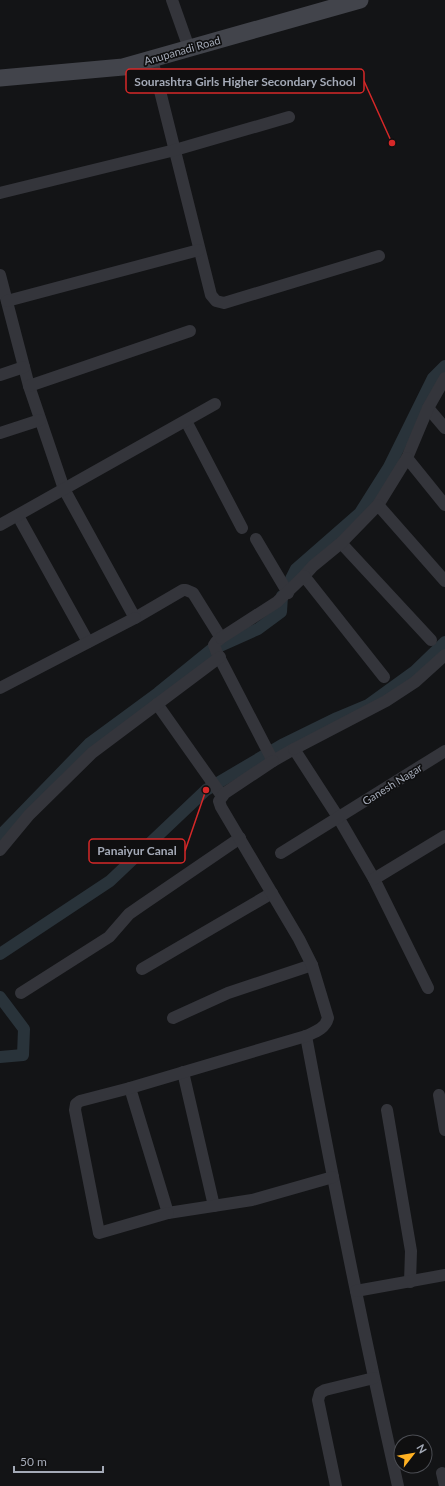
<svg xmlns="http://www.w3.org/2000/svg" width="445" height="1486" font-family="Lato,sans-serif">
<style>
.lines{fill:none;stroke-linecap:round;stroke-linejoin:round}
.canal{stroke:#29333a;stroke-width:12}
.street{stroke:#34353b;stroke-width:12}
.secondary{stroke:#42444b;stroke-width:17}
.labels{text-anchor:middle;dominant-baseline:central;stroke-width:3.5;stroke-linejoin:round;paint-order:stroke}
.street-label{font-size:11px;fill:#a4aab7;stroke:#0f0f10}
.leader{fill:none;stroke:#d62828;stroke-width:1.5}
.callout-dot{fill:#d62828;stroke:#0f0f10;stroke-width:1.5}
.callout{fill:#0f0f10;stroke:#d62828;stroke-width:1.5}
.callout-label{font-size:12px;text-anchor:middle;font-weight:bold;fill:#a4aab7}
</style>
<rect width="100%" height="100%" fill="#131416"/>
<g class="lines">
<g class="canal">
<path d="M291,579l5,-10 64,-56 29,-46 44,-89 12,-12"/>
<path d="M0,836l90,-93 68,-50 53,-43 47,-21 23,-17 1,-16"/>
<path d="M0,954l110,-73 96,-91 76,-45 55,-27 31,-13 47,-34 30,-29"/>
<path d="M0,997l24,32 -1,26 -23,2"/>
</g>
<g class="street">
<path d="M172,0l17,48"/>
<path d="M152,59l59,236 5,6 8,2 155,-47"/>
<path d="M0,193l175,-43 114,-33"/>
<path d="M0,275l29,111 35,103 71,129 48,-28h3l7,3 28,45 -5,4 -2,3 3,8 56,108 21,-12 44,68 36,62 54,109"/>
<path d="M7,301l192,-51"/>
<path d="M0,375l24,-8"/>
<path d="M29,386l161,-55"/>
<path d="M428,408l17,20"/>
<path d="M186,421l56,107"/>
<path d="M0,433l40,-13"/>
<path d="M407,458l21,-50 17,-30"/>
<path d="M378,505l29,-47 38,47"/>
<path d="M18,516l70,126"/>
<path d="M0,525l215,-121"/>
<path d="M256,539l32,54"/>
<path d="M341,543l90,97"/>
<path d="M304,576l9,-10 28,-23 37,-38 67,76"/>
<path d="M221,638l56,-36 27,-26 80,101"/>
<path d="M0,688l135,-70"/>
<path d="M157,704l65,92"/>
<path d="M294,749l92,-48 29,-19 30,-27"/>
<path d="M0,850l29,-35 63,-62 128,-96"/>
<path d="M281,853l164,-102"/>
<path d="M374,879l71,-43"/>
<path d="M142,969l130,-76"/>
<path d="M21,993l88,-56 20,-23 10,-7 101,-69"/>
<path d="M173,1018l55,-25 84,-28"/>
<path d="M306,1036c28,150 58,300 92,450"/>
<path d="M183,1072l31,134"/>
<path d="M130,1088l38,125 84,-13 81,-23"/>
<path d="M439,1095l6,35"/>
<path d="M387,1110l24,141 -1,31"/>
<path d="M168,1213l-69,20 -24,-123 1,-6 4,-3 50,-13 176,-52c9,-4 19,-7 22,-18l-16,-53 -13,-26 -78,-132 -2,-6 6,-8 48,-32"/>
<path d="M356,1291l89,-16"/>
<path d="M442,1473l3,13"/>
<path d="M336,1486l-18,-86 2,-7 5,-3 49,-12"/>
</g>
<path class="secondary" d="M0,78l123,-11 237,-67"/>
</g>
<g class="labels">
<g class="street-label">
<text transform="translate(182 50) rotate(-16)">Anupanadi Road</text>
<text transform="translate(392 784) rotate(-32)">Ganesh Nagar</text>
</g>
</g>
<path class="leader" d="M392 143L364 81M206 790L185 851"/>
<g class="callout-dot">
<circle cx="392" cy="143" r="4"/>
<circle cx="206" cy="790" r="4"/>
</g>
<g class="callout">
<rect x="126" y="69" width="238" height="24" rx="4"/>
<rect x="89" y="839" width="96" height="24" rx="4"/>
</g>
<g class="callout-label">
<text x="245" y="86">Sourashtra Girls Higher Secondary School</text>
<text x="137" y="855">Panaiyur Canal</text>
</g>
<g transform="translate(413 1454) rotate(59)"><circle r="19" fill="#0f0f10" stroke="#4b4d53"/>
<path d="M0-3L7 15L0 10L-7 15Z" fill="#ffb122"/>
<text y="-6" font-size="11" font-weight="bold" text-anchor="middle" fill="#a4aab7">N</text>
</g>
<path d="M14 1466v6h89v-6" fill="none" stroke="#a4aab7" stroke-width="2"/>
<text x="20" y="1466" font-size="12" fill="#a4aab7" stroke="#0f0f10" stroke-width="3" paint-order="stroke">50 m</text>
</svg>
